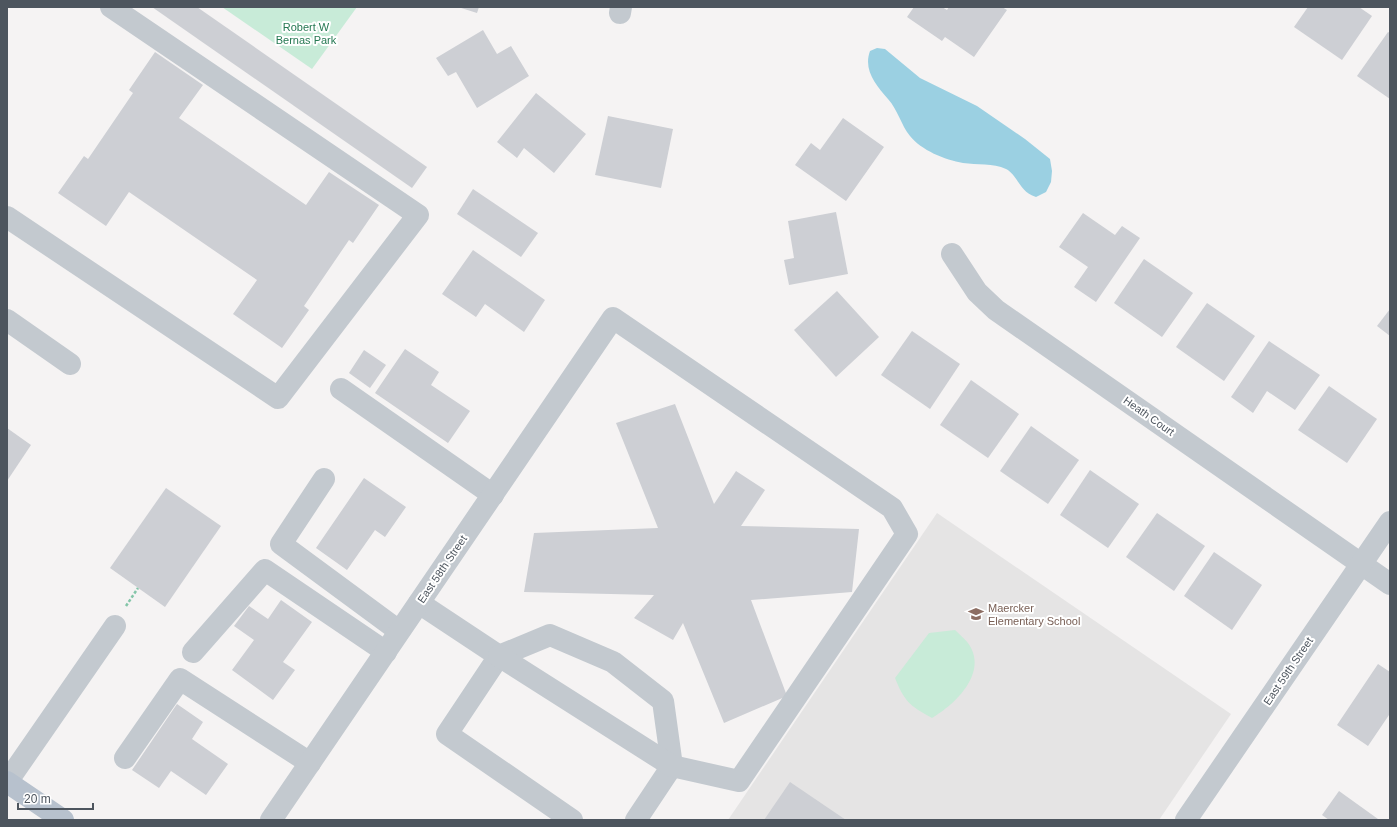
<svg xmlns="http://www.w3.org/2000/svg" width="1397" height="827" font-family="Helvetica,sans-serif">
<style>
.education{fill:#e5e4e4}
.green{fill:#c8ebd8}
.water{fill:#9bd0e2}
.building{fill:#cdcfd4}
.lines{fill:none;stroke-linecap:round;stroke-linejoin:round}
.path{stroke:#84c5a8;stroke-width:2.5;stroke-dasharray:3 2;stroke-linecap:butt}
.minor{stroke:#c3c9cf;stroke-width:22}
.major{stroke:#b7c1cd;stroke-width:22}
.labels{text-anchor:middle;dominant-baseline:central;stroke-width:4;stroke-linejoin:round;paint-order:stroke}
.park-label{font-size:11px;fill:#257852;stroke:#fff}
.street-label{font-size:11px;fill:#4d555e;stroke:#fff}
.education-label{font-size:11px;fill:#785e54;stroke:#fff;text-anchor:start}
</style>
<rect width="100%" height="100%" fill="#f5f3f3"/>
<path class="education" d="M937,513l294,201 -72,106h-431z"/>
<g class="green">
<path d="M222,7h135l-45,62z"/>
<path d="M955,630c4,4 9,8 13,13 21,29 -12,61 -36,75 -22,-12 -28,-17 -37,-40l34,-45z"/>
</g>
<path class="water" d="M877,48l8,1 35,29 57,28 48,33 25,20 2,12 -1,11 -5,10 -10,5c-17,-5 -18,-22 -30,-28 -13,-6 -29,-4 -43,-6 -18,-3 -42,-13 -53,-27 -9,-11 -12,-26 -22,-37 -12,-14 -25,-29 -18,-48z"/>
<g class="building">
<path d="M152,7h45l230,160 -15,21z"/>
<path d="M458,7h21l-2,6z"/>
<path d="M914,7h28l5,3 2,-3h53l5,3 -33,47 -29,-20 -3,4 -35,-24z"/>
<path d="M1308,7h51l13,9 -30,44 -48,-33z"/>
<path d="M483,30l14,24 14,-8 18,30 -52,32 -21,-36 -8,4 -12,-18z"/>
<path d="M1388,32l2,1v66l-33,-23z"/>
<path d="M155,52l48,33 -24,33 127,87 23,-33 50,33 -26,38 -4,-3 -45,66 5,4 -27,38 -49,-34 24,-34 -128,-88 -23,34 -48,-33 26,-37 4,3 45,-66 -4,-3z"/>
<path d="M536,93l50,41 -32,39 -30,-25 -7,10 -20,-16z"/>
<path d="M608,116l65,13 -12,59 -66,-13z"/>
<path d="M843,118l41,29 -38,54 -51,-36 16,-22 9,7z"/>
<path d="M473,189l65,44 -17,24 -64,-43z"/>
<path d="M836,212l12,62 -59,11 -5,-25 10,-2 -6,-37z"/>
<path d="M1083,213l32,22 7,-9 18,12 -44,64 -22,-15 14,-20 -29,-20z"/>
<path d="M473,250l72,50 -21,32 -39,-28 -9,13 -34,-23z"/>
<path d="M1144,259l49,34 -31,44 -48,-34z"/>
<path d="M837,291l42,46 -43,40 -42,-47z"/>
<path d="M1207,303l48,33 -31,45 -48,-34z"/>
<path d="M1390,309v27l-13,-10z"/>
<path d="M912,331l48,33 -30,45 -49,-34z"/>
<path d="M1269,341l51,34 -25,35 -28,-19 -14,22 -22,-16z"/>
<path d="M405,349l34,23 -8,13 39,26 -22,32 -73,-50z"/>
<path d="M364,350l22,15 -16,23 -21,-15z"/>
<path d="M971,380l48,34 -31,44 -48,-33z"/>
<path d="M1329,386l48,33 -30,44 -49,-33z"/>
<path d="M675,404l39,100 22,-33 29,19 -24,36 118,3 -7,63 -101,8 36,96 -63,27 -41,-100 -10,17 -39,-22 20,-23 -130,-3 10,-59 124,-5 -42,-105z"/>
<path d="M1031,426l48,34 -31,44 -48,-33z"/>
<path d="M7,428l24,17 -24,36z"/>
<path d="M1090,470l49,34 -31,44 -48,-33z"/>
<path d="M364,478l42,29 -21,30 -10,-7 -28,40 -31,-22z"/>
<path d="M166,488l55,38 -56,81 -55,-39z"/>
<path d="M1157,513l48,33 -31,45 -48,-34z"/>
<path d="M1214,552l48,33 -30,45 -48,-34z"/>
<path d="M281,600l31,22 -29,40 12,8 -22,30 -41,-30 22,-30 -20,-14 15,-20 19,13z"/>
<path d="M1378,664l12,8v44l-1,-1 -21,31 -31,-21z"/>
<path d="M177,704l26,18 -11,17 36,25 -22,31 -35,-24 -12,17 -27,-18z"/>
<path d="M790,782l56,38h-82z"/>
<path d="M1339,791l39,28 -1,1h-48l-7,-5z"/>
</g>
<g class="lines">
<path class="path" d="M126,606l12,-18"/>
<g class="minor">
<path d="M620,13l1,-6"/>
<path d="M7,217l271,181 140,-183 -307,-208"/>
<path d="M952,254l25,38 19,18 394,274"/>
<path d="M7,320l63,44"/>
<path d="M341,389l152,106"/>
<path d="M324,479l-43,65 118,87"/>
<path d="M419,603l80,53 -52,78 125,86"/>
<path d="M193,652l72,-82 121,82"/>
<path d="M499,656l51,-21 63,27 50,39 9,65 -36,54"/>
<path d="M125,758l55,-79 130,84"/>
<path d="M7,782l108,-156"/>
<path d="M271,820l342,-502 279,190 15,26 -168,247 -67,-15 -173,-110"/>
<path d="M1186,820l204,-298"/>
</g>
<path class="major" d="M7,782l56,38"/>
</g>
<defs>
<g id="school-bare" transform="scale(1.2)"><path d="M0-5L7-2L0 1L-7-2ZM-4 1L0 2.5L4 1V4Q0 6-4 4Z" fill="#8d6e63" stroke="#fff" stroke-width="2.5" paint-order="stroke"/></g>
</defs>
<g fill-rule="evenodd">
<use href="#school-bare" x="976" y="614"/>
</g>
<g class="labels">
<g class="park-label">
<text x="306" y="27">Robert W<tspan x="306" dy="13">Bernas Park</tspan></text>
</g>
<g class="street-label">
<text transform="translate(1149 416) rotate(35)">Heath Court</text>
<text transform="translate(442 569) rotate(-56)">East 58th Street</text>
<text transform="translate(1288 671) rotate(-56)">East 59th Street</text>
</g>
<g class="education-label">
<text x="988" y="608">Maercker<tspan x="988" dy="13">Elementary School</tspan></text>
</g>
</g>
<rect width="1397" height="827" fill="none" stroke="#4d555e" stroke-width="16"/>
<path d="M18 803v6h75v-6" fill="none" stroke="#4d555e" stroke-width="2"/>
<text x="24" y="803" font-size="12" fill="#4d555e" stroke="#ffffff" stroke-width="3" paint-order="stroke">20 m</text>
</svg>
